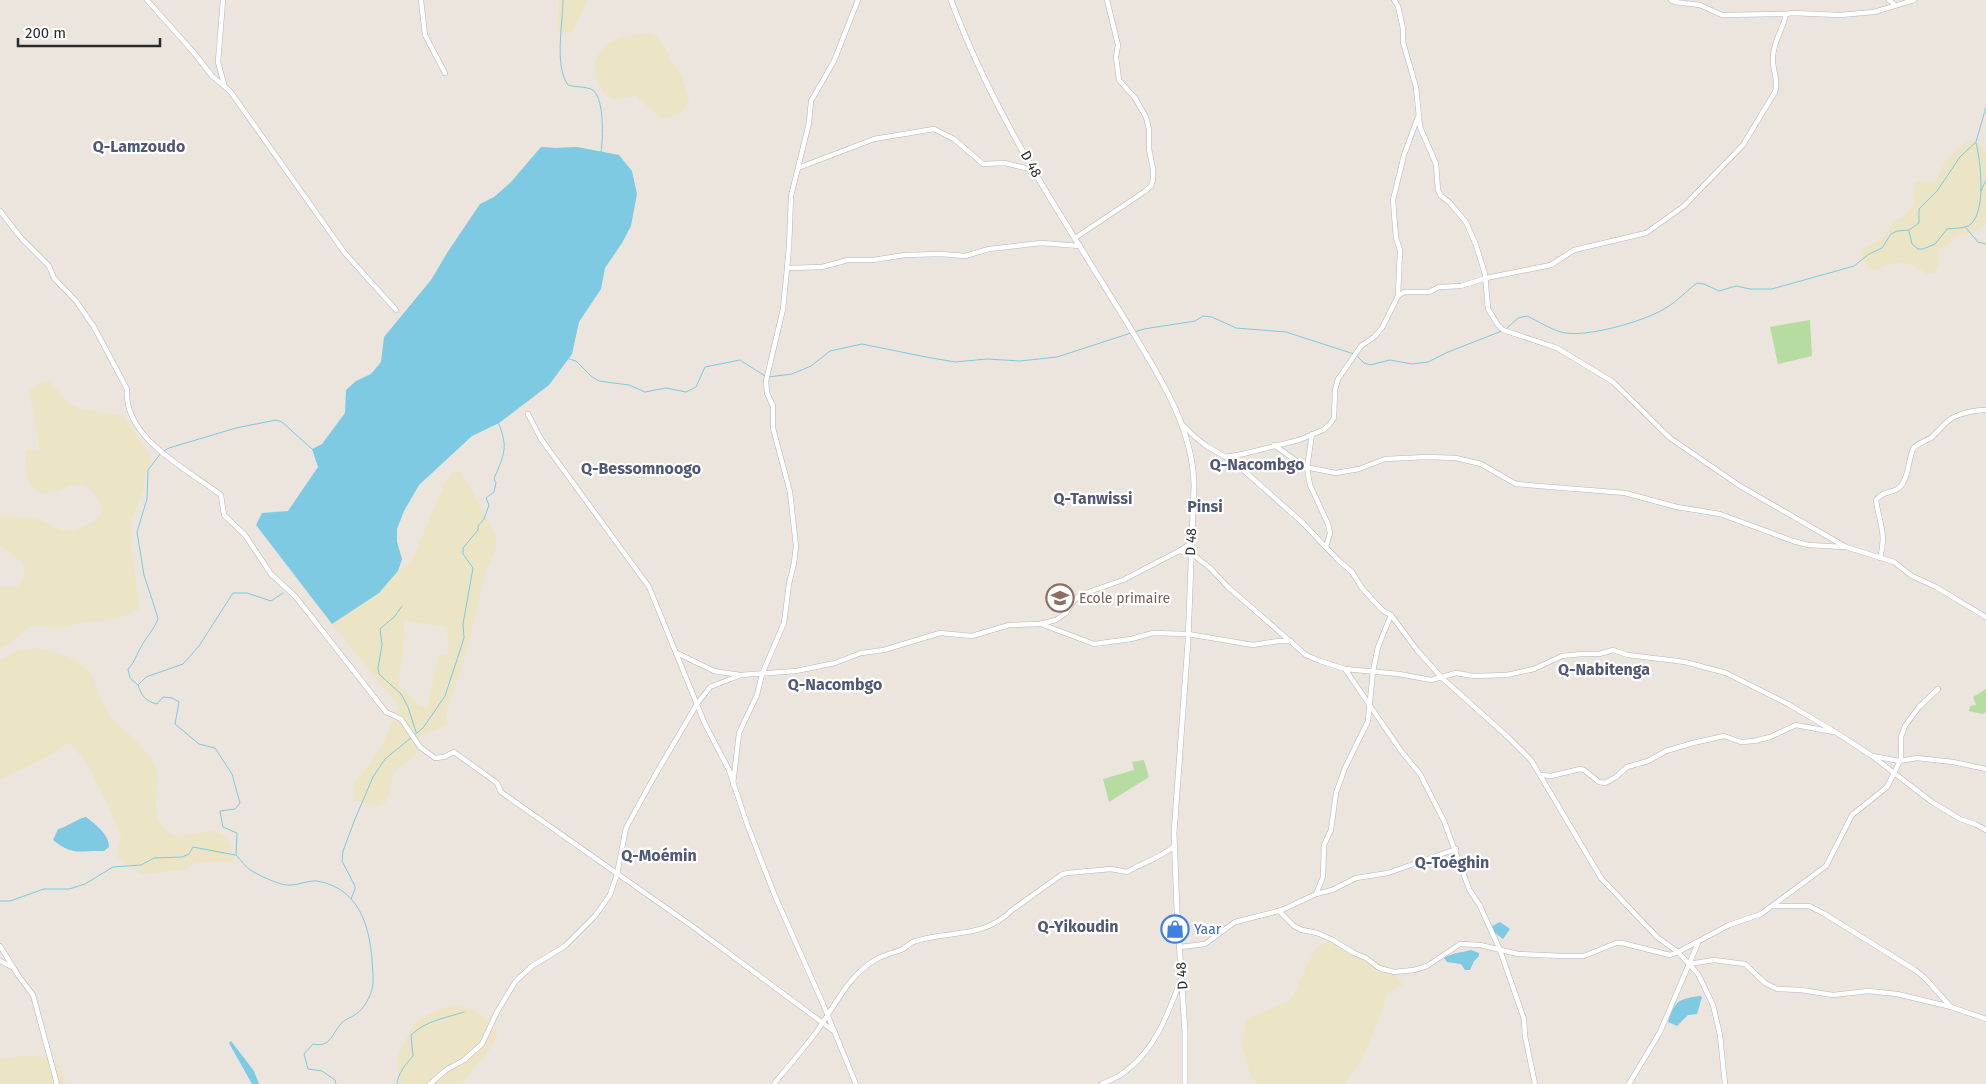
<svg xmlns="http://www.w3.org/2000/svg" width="1986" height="1084" font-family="'Fira Sans',sans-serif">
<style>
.green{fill:#b7dca1}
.sand{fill:#ece5c5;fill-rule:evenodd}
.water{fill:#7dcae2}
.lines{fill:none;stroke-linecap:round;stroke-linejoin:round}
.stream{stroke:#7dcae2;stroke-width:1}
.minor-casing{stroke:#b2b5bd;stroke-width:5.5}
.tertiary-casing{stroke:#b2b5bd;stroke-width:6}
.minor{stroke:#fff;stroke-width:4.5}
.tertiary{stroke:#fff;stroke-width:5}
.labels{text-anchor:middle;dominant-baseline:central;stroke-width:4.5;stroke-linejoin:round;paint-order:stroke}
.street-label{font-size:14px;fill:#2b2b2b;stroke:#fff}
.education-label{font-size:14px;fill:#785e54;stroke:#fff;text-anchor:start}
.shop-label{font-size:14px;fill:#366cbe;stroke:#fff;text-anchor:start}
.quarter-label{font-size:16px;font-weight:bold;fill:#505877;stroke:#fff}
</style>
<rect width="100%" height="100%" fill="#ebe5de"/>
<g class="green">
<path d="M1810,320l2,36 -34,8 -8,-37z"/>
<path d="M1986,689v23l-3,2 -14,-3 1,-5 6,-1 -3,-8z"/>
<path d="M1144,760l5,17 -40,25 -6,-23 31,-9 -2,-8z"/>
</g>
<g class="sand">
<path d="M559,0h29l-16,32 -15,1z"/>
<path d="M649,33l8,4 8,11 8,16 6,6 11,30 -8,13 -21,6 -25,-23 -22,4 -11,-7c-3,-8 -7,-16 -8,-23 -1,-29 32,-36 54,-37z"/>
<path d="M1972,139l14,10v73c-9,10 -18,13 -31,14l-8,11 -9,3 1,14 -5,9 -7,1c-21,-15 -30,-13 -52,-3 -9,-5 -13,-10 -14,-20l21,-13 13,-17 10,-6 7,-8 2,-4v-20l5,-2 14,2c7,-6 7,-14 12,-21 6,-9 17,-19 27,-23z"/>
<path d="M49,380l21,24 8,4 45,8 25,36 3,9 -6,14 -1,13 -13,33v25l9,63 -17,8 -22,4h-12l-31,8 -15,-3h-10l-7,3 -8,8 -16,11 -2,-2v-59h17c7,-8 8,-13 6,-24l-23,-18v-29c14,0 33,1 46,6 5,2 9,6 14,7 15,6 32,-6 42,-15 -1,-10 -4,-17 -11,-24 -13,-14 -30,4 -45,3 -22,-1 -21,-29 -20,-44l14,2 -11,-60 13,-10z"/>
<path d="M461,471l35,64v14l-10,22 -23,94 -16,45 -1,6 3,9 -24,9 -6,4 -3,17 -23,18 -3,17 -5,13 -7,3 -23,-5 -1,-17 27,-36 15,-36 4,-4 -68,-84 47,-31 19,-22 14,-11 32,-75 8,-13zM404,621l43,6 1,27 -9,1 -12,52 -9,-3 -19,-20 1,-14 3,-11z"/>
<path d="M36,648c14,3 32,6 43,15 22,16 15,27 26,45 14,22 40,34 50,58 9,21 -11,50 15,67 16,11 43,-14 57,6 4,6 5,16 7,22l-3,3 -12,-3 -23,2 -12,7 -42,4 -25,-17 1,-10 3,-9 -10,-26 -21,-43 -20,-27 -25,16 -45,21v-119l18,-10z"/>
<path d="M1331,939c8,5 16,12 24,15 25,9 33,5 48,31l-16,9c-9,30 -22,66 -43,90h-87l-5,-5 -10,-32 4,-28 45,-19 24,-51z"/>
<path d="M458,1005c20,4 27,11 40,27 -6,21 -24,35 -37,52h-61l-3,-20 1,-9 17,-33 26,-14z"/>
<path d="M26,1055c25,3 33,2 40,29h-66v-24z"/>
</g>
<g class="water">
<path d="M541,147l15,1 21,-1 42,8 13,16 5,23 -6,32 -9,17 -17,25 -4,21 -22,33 -7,32 -23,31 -50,38 -27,13 -53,49 -15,26 -7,18v13l5,17 -4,12 -19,22 -47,31 -76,-99 6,-12 26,-2 30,-44 -6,-18 10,-5 23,-31 1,-23 10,-9 15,-7 10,-12 3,-25 47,-57 16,-27 33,-49 14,-7 17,-15z"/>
<path d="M86,817c9,7 23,17 23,30l-5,4c-23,-1 -30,6 -51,-11l5,-11c10,-2 18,-10 28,-12z"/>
<path d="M1500,922l10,7 -7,10 -9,-7 -2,-6z"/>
<path d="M1471,950l8,3v3l-5,5 -4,9h-5l-4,-6 -14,-2 -3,-4c11,-6 16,-5 27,-8z"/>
<path d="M1700,996l2,1 -5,17 -9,1 -11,11 -9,-4c7,-21 10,-23 32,-26z"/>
<path d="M231,1041l23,30 5,13h-7l-23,-41z"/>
</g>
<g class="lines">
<g class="stream">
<path d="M563,0c0,23 -9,66 5,85 7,2 18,2 23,4 14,6 12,51 10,64"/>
<path d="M1981,191l5,-11"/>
<path d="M1966,228l12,14 8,2"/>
<path d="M1909,231l3,13 6,5h5l12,-5 12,-15c8,-1 18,0 24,-5 15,-14 10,-62 5,-81"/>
<path d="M1506,329l12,-11 9,-2c11,5 23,13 34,16 22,7 84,-11 103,-23 13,-7 22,-18 33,-26l7,1 15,7 17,-5 14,3h22l82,-23 15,-12 13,-6 9,-14 6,-3 12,-1 10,-7v-14l18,-18 23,-34 16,-15 10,-35"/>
<path d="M1134,332l10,-3 51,-8 8,-5 9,1 24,11 50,4 68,22"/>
<path d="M1357,356l7,7 6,2 20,-5 22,4 16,-2 20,-10 54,-21"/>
<path d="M569,359l7,2 15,15 8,5 30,4 16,7 21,-4 20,4 10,-5 9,-20 35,-7 25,16"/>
<path d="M768,377l24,-3 19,-8 19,-15 32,-7 64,13 29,5 32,-3 33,2 37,-4 74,-24"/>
<path d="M164,451l5,-3 67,-20 40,-8 6,2 30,27"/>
<path d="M283,593l-12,8 -24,-8h-14l-34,53 -16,18 -37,13 -8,8c4,11 7,16 19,19l6,-7 9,1 7,4 -4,22 24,20 16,4 17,26 8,29 -5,6 -15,2 3,16 14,6 -1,22c5,5 10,13 16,16 6,4 28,14 35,14 10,1 21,-5 30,-4 48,8 55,56 56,97 1,15 -9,34 -24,40 -17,7 -14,31 -36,26l-9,10 4,15 14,2 13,9 1,4"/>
<path d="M402,606l-7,10 -15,13 2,16 -4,23 1,6 22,20 7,13 8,25"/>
<path d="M138,685l-8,-7 -2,-9c7,-7 8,-14 13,-22 5,-10 14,-18 17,-29l-14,-43 -7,-43 10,-33 1,-29 13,-17"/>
<path d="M351,899l4,-10v-3l-13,-25 1,-10 12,-32 18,-42 12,-18 38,-31 22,-32 19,-58 -1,-14 10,-56 -10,-14v-6l15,-18v-4l6,-7 5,-14 -3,-7 8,-6 2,-9 -2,-4c10,-25 15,-31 4,-57"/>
<path d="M0,901h10l34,-12h25l16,-5 28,-17 28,-2 13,-7 28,-1 7,-3 4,-7 42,8"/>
<path d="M397,1084c1,-11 9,-20 16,-28l-2,-21c16,-15 32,-16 53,-23"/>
</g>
<g class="minor-casing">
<g id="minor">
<path d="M147,0l48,54 17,22 18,15 114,161 52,58"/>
<path d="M223,0l-5,62 6,22"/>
<path d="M421,0l4,35 20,38"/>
<path d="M1394,0l4,6 5,23v13l13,45 4,40 16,37 2,26 3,6 8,6 17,20 10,23 9,29 3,35 10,16 5,5 54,18 56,34 57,56 70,48 106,61 48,15 18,14 24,11 50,30"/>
<path d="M1671,0l4,2 25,3 22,10 64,-1"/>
<path d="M1889,0l6,5"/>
<path d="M798,168l76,-29 60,-10 20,10 29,25 22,-1 28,7"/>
<path d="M0,211l21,27 28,28 5,12 22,23 18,26 33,62c-4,49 60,80 94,106l3,20 21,20 26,39 24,22 91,116 15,7 19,28 15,11 9,-1 10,-5 43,31 4,9 191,134 143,106"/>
<path d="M1075,238l69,-46 7,-6 2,-6v-11l-4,-20v-20l-3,-12 -11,-19 -16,-18 -3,-23 2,-12 -11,-45"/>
<path d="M787,268l35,-1 26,-7h25l32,-5 36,-1 24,2 24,-7 52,-6 39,3"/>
<path d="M1398,296l2,-46 -4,-12 -3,-38 11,-45 14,-38"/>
<path d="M528,414l13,25 108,148 56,137 24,46 18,54 28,72 48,108 33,80"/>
<path d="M1182,424l12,12 11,9 29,17 69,61 35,37 14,12 10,16 20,22 9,5 26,35 24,27 67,60 23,23 70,118 56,59 21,15 20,22 15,31 7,30 5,49"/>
<path d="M1312,434l-5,34 3,17 18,39 2,9 -4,14"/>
<path d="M1274,445l31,22 31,6 23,-4 26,-10 42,-2 29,1 25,6 35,20 109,9 52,14 43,7 73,27 15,4 36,2"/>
<path d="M1225,457l18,-3 56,-14 24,-10 6,-5 5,-7 1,-28 3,-11 23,-33 13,-9 8,-9 16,-32 6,-4h25l10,-5 22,-1 25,-8 65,-13 23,-15 72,-17 38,-27 59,-61 32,-53c4,-11 -2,-20 -2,-31 -1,-18 10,-31 13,-47l6,-1 48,2 34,-3 40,-12"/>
<path d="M1179,551l12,2 19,15 18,19 78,68 14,6 25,8 54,5 32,6 25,-7 18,3 33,-1 27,-6 28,-13 20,-2h17l14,-4 15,5 57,7 41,11 62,31 49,29 35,23 60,46 28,17 15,5 11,6"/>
<path d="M1880,558c7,-23 -1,-36 -4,-58 7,-10 18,-6 25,-14 8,-10 7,-25 12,-37 4,-6 14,-8 19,-12 7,-6 13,-15 20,-19 10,-5 23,-8 34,-8"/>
<path d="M1041,624l53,20 37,-5 22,-6 35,1 65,11 26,-4h12"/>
<path d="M677,653l37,18 26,4"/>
<path d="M1345,669l56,82 19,23 24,47 25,68 11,17 20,44 24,69 1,17 10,48"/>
<path d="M1873,756l26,5 18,-3 36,4 33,7"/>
<path d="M1541,775l10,1 29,-7 4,1 15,12 6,1 11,-6 11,-10 21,-6 18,-10 27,-8 31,-7 17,6 13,-1 16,-4 26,-12 37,7"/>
<path d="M733,784l6,-51 18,-38 5,-21 22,-51 5,-39 5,-21 2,-17 -6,-54 -17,-64v-22l-6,-13 -1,-12 17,-72 6,-61 2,-52 18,-73 2,-22 23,-40 24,-61"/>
<path d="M1316,894l7,-17 1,-32 7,-15 5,-37 9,-25 23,-47 5,-50 5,-24 13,-32"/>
<path d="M1773,906h36l14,7 92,57 10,8 26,29 35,12"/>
<path d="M1279,911l15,15 8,4 15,3 14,6 23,14 12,5 13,10 15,4 20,-2 13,-4 33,-22 20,1 38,9 45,2h21l32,-13h6l48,12 8,-3 51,-27 32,-11 65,-48 26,-51 35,-28 14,-28v-22l4,-11 14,-19 19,-18"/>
<path d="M0,946l18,29 15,20 24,89"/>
<path d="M1180,947l25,-3 30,-22 47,-12 34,-16 16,-4 24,-12 32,-5 68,-24"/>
<path d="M0,961l12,6"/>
<path d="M1689,964l25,-4 31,4 20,19 12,6 24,1 32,5 35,-4 29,3 54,13"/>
<path d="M430,1084l16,-14 18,-10 18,-16 15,-32 18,-30 17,-16 33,-20 30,-30 15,-21 7,-21 9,-46 28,-51 43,-73 13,-17 31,-12 55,-4 39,-8 26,-10 23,-3 56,-17 32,3 37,-11 31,-1 16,-4 10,-7 6,-10 8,-8 43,-15 56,-29 12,-8"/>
<path d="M774,1084c14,-18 30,-35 43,-53 18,-25 31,-55 58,-71 8,-5 19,-7 28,-11 4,-3 8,-7 13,-8 33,-11 68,-2 96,-31l49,-35 6,-2 44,-4 16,3c15,-9 33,-14 46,-25"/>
<path d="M1102,1084c8,-4 17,-7 24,-13 30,-23 42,-57 55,-92"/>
<path d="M1629,1084l31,-52 38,-89"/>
</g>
</g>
<g class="tertiary-casing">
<path id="tertiary" d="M951,0c26,71 63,139 102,203 25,41 51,82 76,123 29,48 64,101 65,159l-6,157 -14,191 3,78 8,121v52"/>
</g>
<use href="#minor" class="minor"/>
<use href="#tertiary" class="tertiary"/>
</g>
<defs>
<g id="school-ring" transform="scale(1.4375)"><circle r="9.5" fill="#fff" stroke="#8d6e63" stroke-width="1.5"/><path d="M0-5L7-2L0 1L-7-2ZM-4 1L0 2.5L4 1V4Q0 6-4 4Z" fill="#8d6e63"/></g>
<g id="shop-ring" transform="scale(1.4375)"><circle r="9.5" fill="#fff" stroke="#3f7fe0" stroke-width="1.5"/><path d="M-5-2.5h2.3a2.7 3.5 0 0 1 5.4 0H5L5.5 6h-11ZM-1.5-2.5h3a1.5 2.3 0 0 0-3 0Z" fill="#3f7fe0"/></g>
</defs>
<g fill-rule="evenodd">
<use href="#school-ring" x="1060" y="598"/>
<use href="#shop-ring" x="1175" y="929"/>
</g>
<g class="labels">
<g class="street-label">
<text transform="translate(1031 164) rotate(61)">D 48</text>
<text transform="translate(1191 542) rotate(-88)">D 48</text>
<text transform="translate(1182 976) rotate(-94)">D 48</text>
</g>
<g class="education-label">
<text x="1079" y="598">Ecole primaire</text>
</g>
<g class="shop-label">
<text x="1194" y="929">Yaar</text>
</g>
<g class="quarter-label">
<text x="139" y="146">Q-Lamzoudo</text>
<text x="1257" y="464">Q-Nacombgo</text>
<text x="641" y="468">Q-Bessomnoogo</text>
<text x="1093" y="498">Q-Tanwissi</text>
<text x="1205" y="506">Pinsi</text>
<text x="1604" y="669">Q-Nabitenga</text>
<text x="835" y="684">Q-Nacombgo</text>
<text x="659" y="855">Q-Moémin</text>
<text x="1452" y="862">Q-Toéghin</text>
<text x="1078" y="926">Q-Yikoudin</text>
</g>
</g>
<path d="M18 38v8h142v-8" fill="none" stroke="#2b2b2b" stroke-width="2.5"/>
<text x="25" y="38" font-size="15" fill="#2b2b2b" stroke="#ffffff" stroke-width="4" paint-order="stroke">200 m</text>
</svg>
